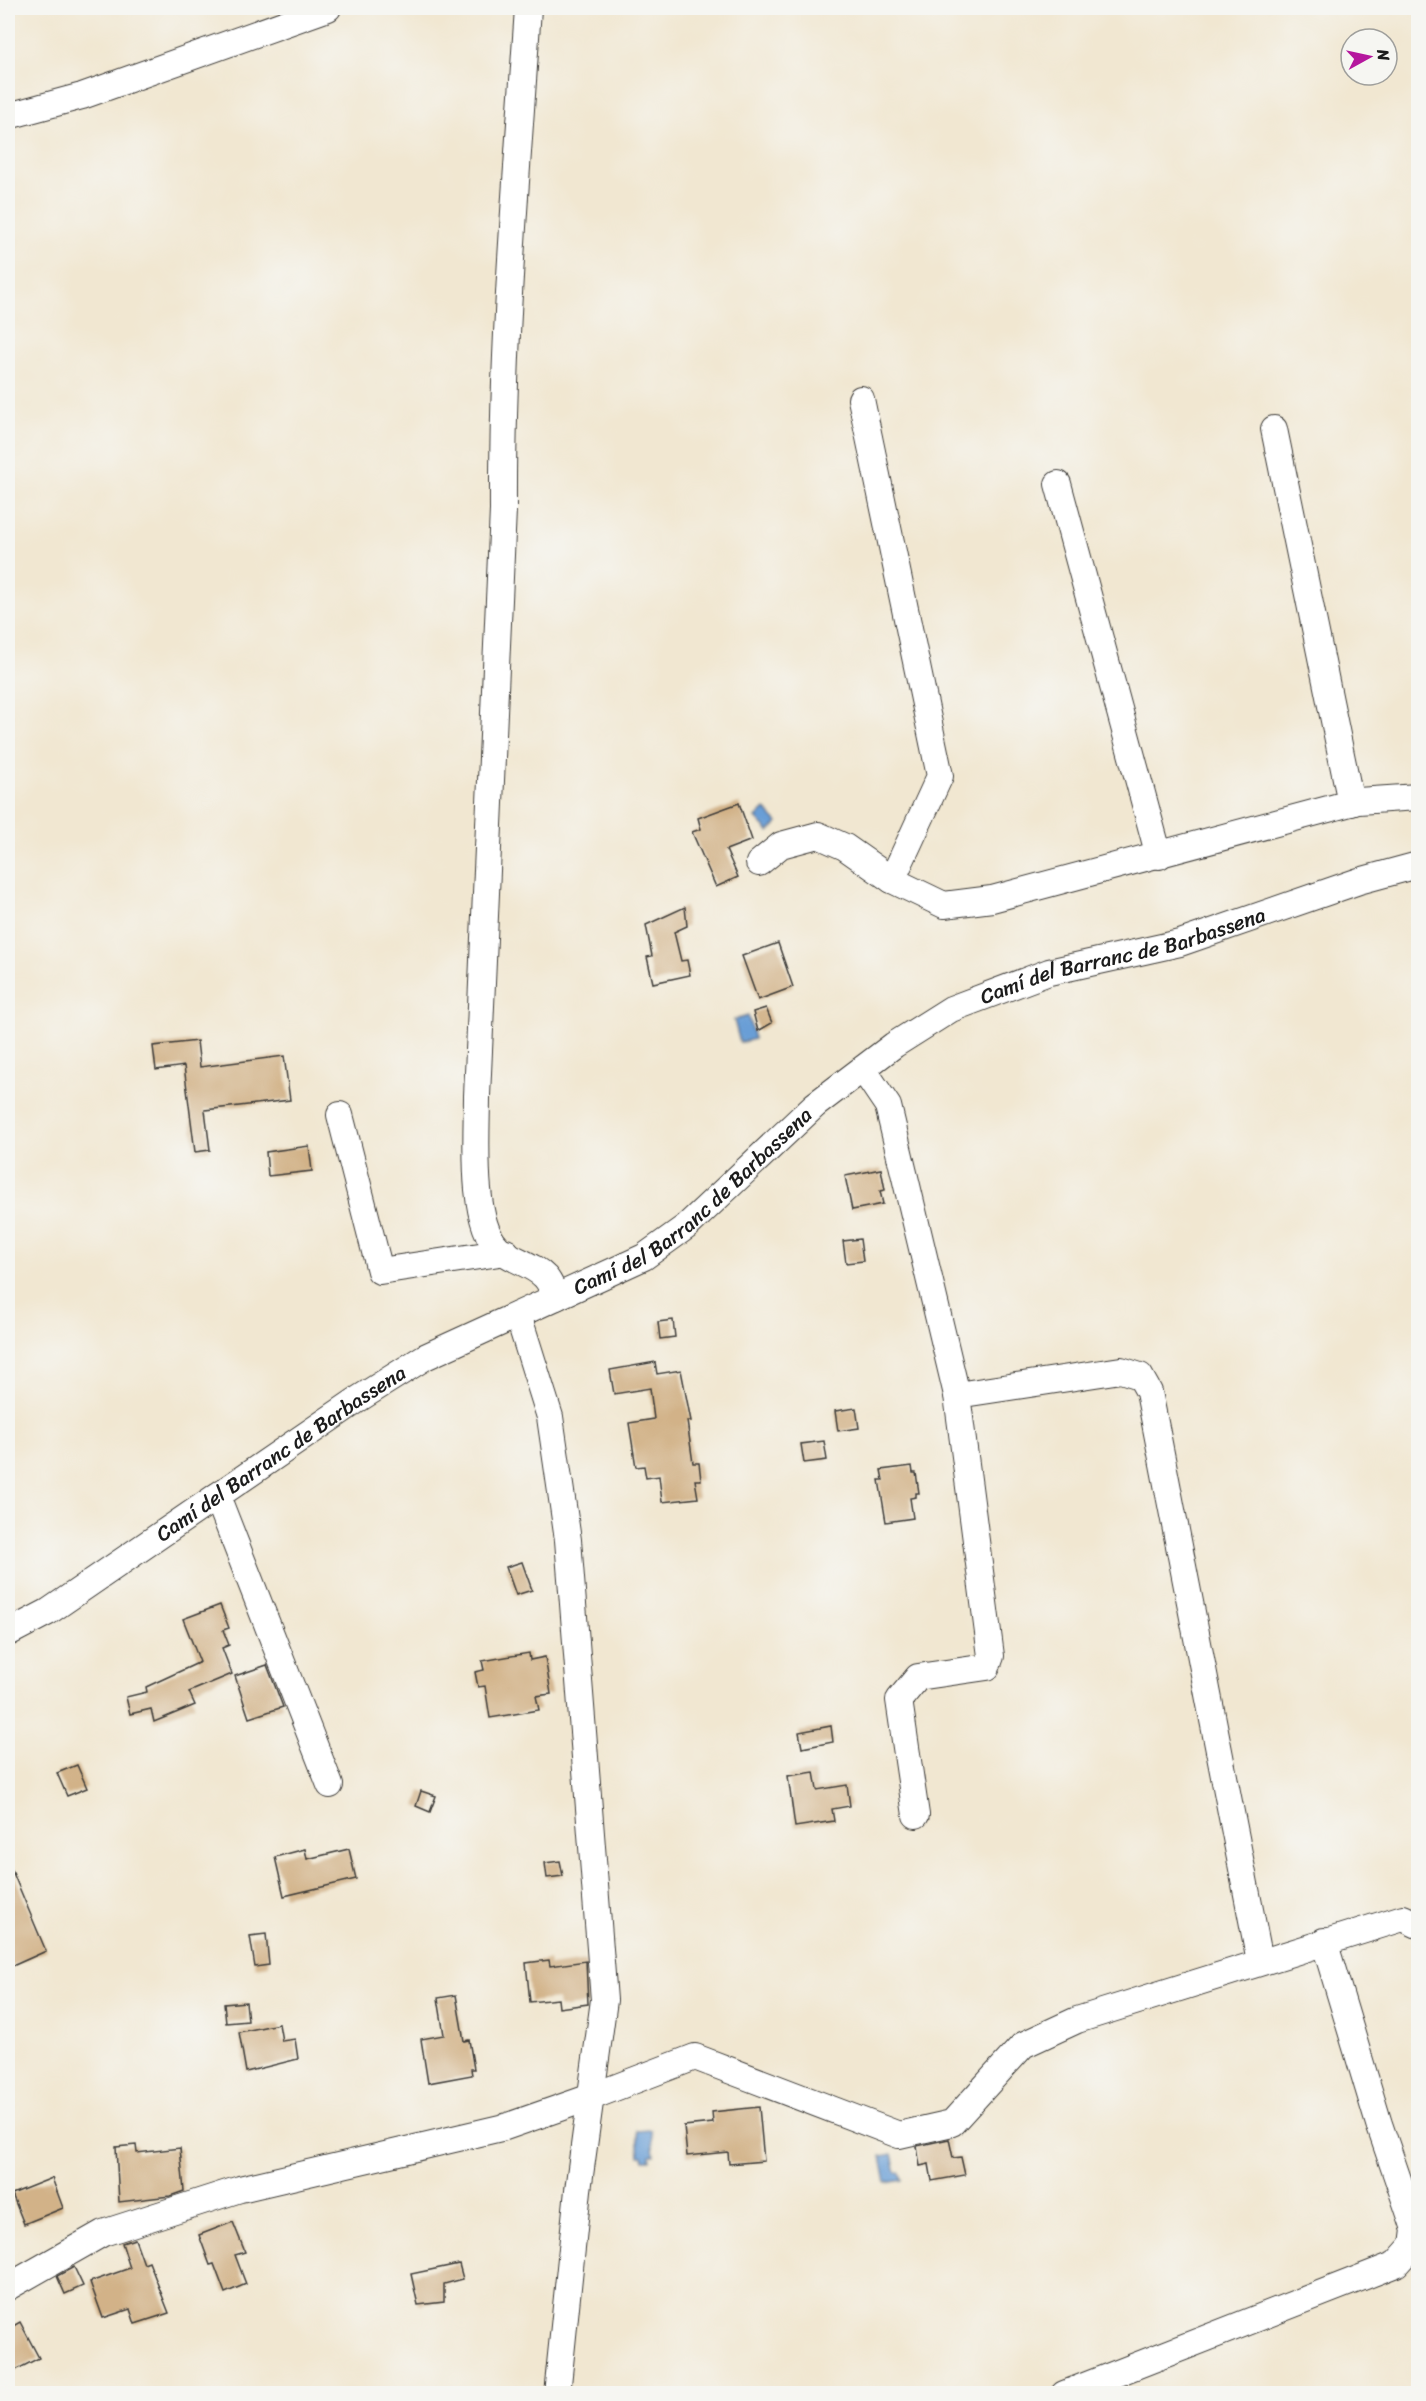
<svg xmlns="http://www.w3.org/2000/svg" width="1426" height="2401" font-family="Sriracha,sans-serif">
<style>
.water{fill:#699ed6;stroke:#425d79;stroke-width:1.5}
.building{fill:#d2b288}
.lines{fill:none;stroke-linecap:round;stroke-linejoin:round}
.minor-casing{stroke:#3c3a37;stroke-width:28}
.minor{stroke:#fff;stroke-width:26}
.labels{text-anchor:middle;dominant-baseline:central;stroke-width:4.5;stroke-linejoin:round;paint-order:stroke}
.street-label{font-size:21px;fill:#1c1c1c;stroke:#f6f6f2}
</style>
<rect width="100%" height="100%" fill="#f6f6f2"/>
<filter id="ink" filterUnits="userSpaceOnUse"><feTurbulence type="fractalNoise" baseFrequency=".0167" numOctaves="2"/><feDisplacementMap in="SourceGraphic" scale="12" xChannelSelector="R" yChannelSelector="G"/><feConvolveMatrix kernelMatrix="1 2 1 2 8 2 1 2 1" color-interpolation-filters="sRGB"/></filter>
<filter id="wash" filterUnits="userSpaceOnUse"><feTurbulence type="fractalNoise" baseFrequency=".008" numOctaves="4" result="noise"/><feDisplacementMap in="SourceGraphic" scale="24" xChannelSelector="R" yChannelSelector="G"/><feGaussianBlur stdDeviation="1.35" result="paint"/><feColorMatrix in="noise" values="0 0 0 0 0 0 0 0 0 0 0 0 0 0 0 0 0 1.4 0 .05"/><feComposite in="paint" operator="in"/></filter>
<g filter="url(#wash)">
<rect width="100%" height="100%" fill="#f1e7d1"/>
<g class="water">
<path d="M765,809l13,14 -9,9 -13,-14z"/>
<path d="M748,1016l6,23 -14,4 -6,-23z"/>
<path d="M651,2130l3,25h-4v5h-6l-1,-4h-4l-2,-25z"/>
<path d="M892,2154l4,19h4l2,7 -16,3 -5,-27z"/>
</g>
<g id="blocks">
<g class="building">
<path d="M739,803l13,37 -26,10 12,27 -22,10 -24,-55 9,-3 -3,-11z"/>
<path d="M685,907l2,19 -13,6 7,29 6,-1 3,15 -37,8 -6,-26 5,-1 -6,-31z"/>
<path d="M778,943l15,44 -35,13 -16,-44z"/>
<path d="M766,1008l6,15 -14,8 -5,-19z"/>
<path d="M197,1041l3,26 84,-11 6,44 -85,10 5,40 -15,2 -11,-86 -28,4 -3,-24z"/>
<path d="M309,1146l3,25 -44,5 -2,-24z"/>
<path d="M881,1169l4,21 -5,1 3,13 -31,6 -7,-34z"/>
<path d="M860,1239l3,22 -17,2 -3,-22z"/>
<path d="M673,1320l2,17 -15,2 -2,-17z"/>
<path d="M655,1362l2,12 24,-4 10,51h-4l6,42h6l2,17h-6l3,18 -36,4 -3,-26 -13,2 -2,-12 -8,1 -7,-44 25,-4 -4,-31 -36,6 -4,-24z"/>
<path d="M856,1408l3,20 -21,3 -3,-20z"/>
<path d="M824,1441l3,19 -23,3 -3,-19z"/>
<path d="M912,1466l1,7h3l3,20h-3v4l-6,1 3,20 -27,4 -7,-42h4l-2,-10z"/>
<path d="M522,1562l10,28 -16,5 -10,-28z"/>
<path d="M220,1605l9,23 -6,2 6,15 -7,3 10,26 -43,18 6,13 -41,17 -3,-13 -21,5 -4,-17 21,-5 -1,-5 54,-25 -17,-43z"/>
<path d="M529,1653l1,7 15,-3 6,37 -15,2 3,14 -49,8 -5,-32 -7,1 -3,-15 9,-2 -2,-9z"/>
<path d="M267,1665l16,42 -34,11 -14,-42z"/>
<path d="M831,1726l2,16 -31,6 -3,-16z"/>
<path d="M77,1765l10,23 -20,8 -10,-23z"/>
<path d="M814,1772l3,18 30,-5 3,21 -18,3 2,12 -39,6 -7,-51z"/>
<path d="M421,1791l15,5 -6,16 -14,-6z"/>
<path d="M305,1849l2,10 42,-10 7,30 -72,17 -9,-39z"/>
<path d="M8,1861l38,90 -38,17z"/>
<path d="M560,1861l3,15 -16,2 -2,-15z"/>
<path d="M266,1934l3,31 -14,2 -5,-31z"/>
<path d="M549,1960l1,6 36,-5 2,43 -29,4 -1,-9 -28,3 -4,-39z"/>
<path d="M456,1995l8,46 5,-1 5,29h-3l1,6 -44,8 -7,-44 23,-4 -6,-37z"/>
<path d="M246,2002l2,19 -22,2 -2,-19z"/>
<path d="M279,2024l3,17 13,-2 3,20 -52,13 -7,-40z"/>
<path d="M759,2107l5,54 -35,3 -1,-12 -41,4 -3,-30 29,-3 -1,-11z"/>
<path d="M949,2139l4,19 8,-1 4,18 -33,6 -3,-17 -9,2 -3,-20z"/>
<path d="M136,2145l1,8 43,-5 4,43 -14,5 -51,6 -3,-55z"/>
<path d="M52,2178l11,30 -39,16 -12,-30z"/>
<path d="M233,2222l12,30 -10,3 11,29 -21,9 -11,-29 -4,1 -11,-30z"/>
<path d="M135,2239l9,25 5,-2 20,51 -34,11 -5,-15 -27,9 -13,-36 40,-14 -8,-25z"/>
<path d="M459,2264l4,15 -19,5v18l-26,3 -7,-31z"/>
<path d="M74,2267l9,19 -18,8 -8,-18z"/>
<path d="M20,2322l19,36 -31,16v-45z"/>
</g>
</g>
</g>
<g filter="url(#ink)">
<use href="#blocks" fill-opacity="0" stroke="#3c3a37" stroke-width="1.5"/>
<g class="lines">
<g class="minor-casing">
<g id="minor">
<path d="M528,8c-11,167 -26,334 -25,502l-26,586c0,38 -7,126 21,152 13,12 35,16 47,29 5,5 8,14 11,20"/>
<path d="M8,116l74,-20 246,-88"/>
<path d="M861,399l79,377 -48,104"/>
<path d="M1274,429l77,374"/>
<path d="M1058,484l101,372"/>
<path d="M759,863l22,-18 37,-10 27,12 47,33 52,25 48,-6 366,-98 60,-4"/>
<path d="M863,1069l25,37 69,289"/>
<path d="M340,1115l40,156 126,-19"/>
<path d="M518,1315l32,102 18,123 36,460 -26,190 -21,204"/>
<path d="M217,1496l113,289"/>
<path id="s1" d="M8,1633l40,-21 312,-214 65,-41 219,-100 43,-31 128,-121 79,-60 57,-36 98,-37 131,-29 179,-62 59,-16"/>
<path d="M916,1815l-17,-115 19,-23 69,-10 4,-11 -34,-261 164,-25 19,6 9,16 111,569"/>
<path d="M8,2287l95,-54 137,-44 265,-62 86,-30 104,-40 204,78 53,-12 71,-78 54,-25 326,-102 15,7"/>
<path d="M1064,2394l332,-130 17,-19 2,-16 -36,-105 -55,-183"/>
</g>
</g>
<use href="#minor" class="minor"/>
</g>
</g>
<g class="labels">
<g class="street-label">
<text stroke="none"><textPath href="#s1" startOffset="1317">Camí del Barranc de Barbassena</textPath></text>
<text stroke="none"><textPath href="#s1" startOffset="813">Camí del Barranc de Barbassena</textPath></text>
<text stroke="none"><textPath href="#s1" startOffset="327">Camí del Barranc de Barbassena</textPath></text>
</g>
</g>
<rect width="1426" height="2401" fill="none" stroke="#f6f6f2" stroke-width="30"/>
<g transform="translate(1369 57) rotate(82)"><circle r="28" fill="#f6f6f2" stroke="#9f9f9c" stroke-width="1.5"/>
<path d="M0-4.5L10 22L0 15L-10 22Z" fill="#b5179e"/>
<text y="-9" font-size="16" font-weight="bold" text-anchor="middle" fill="#1c1c1c">N</text>
</g>
</svg>
